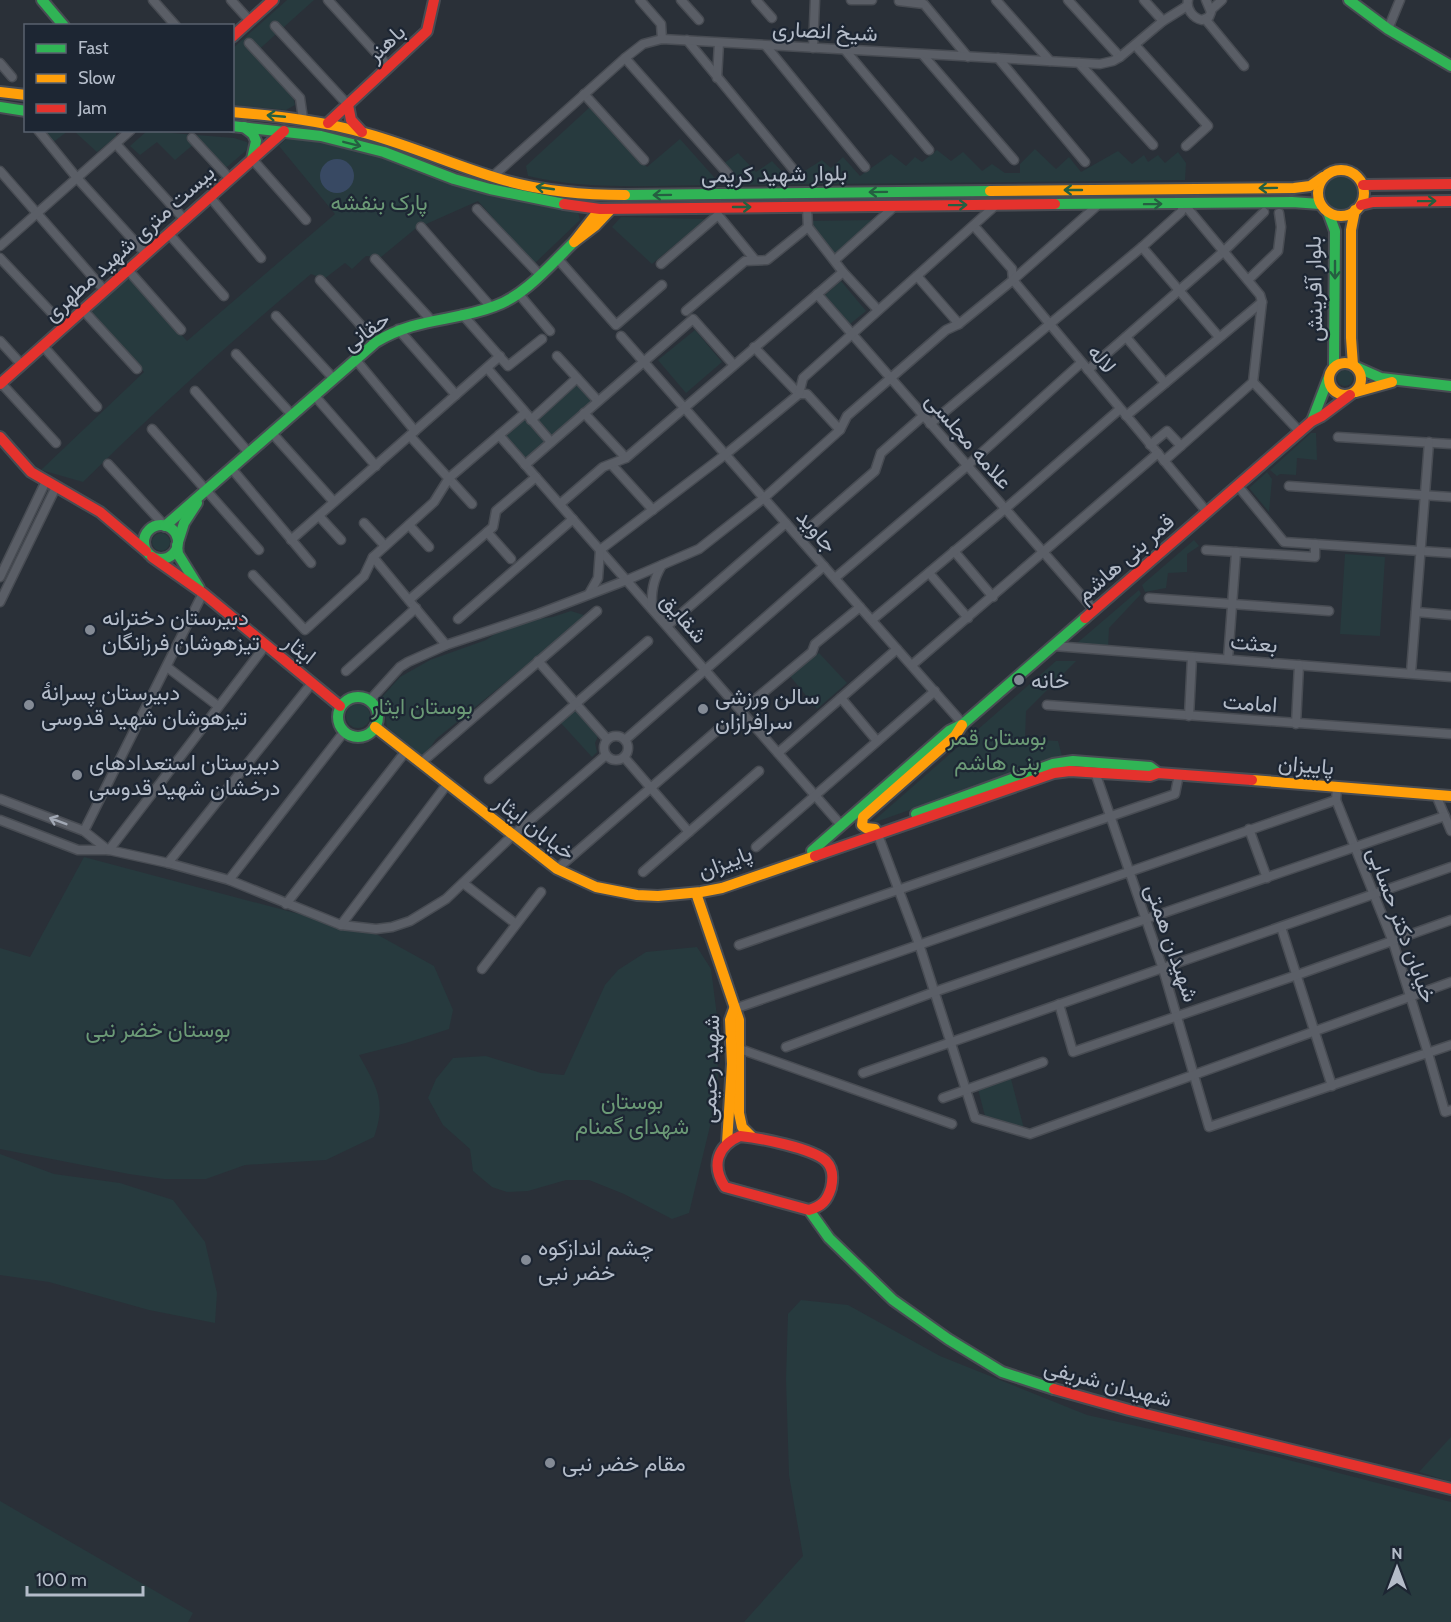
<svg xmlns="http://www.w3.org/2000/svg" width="1451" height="1622" font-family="Cabin,Vazirmatn,sans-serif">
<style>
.green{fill:#273a3e}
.water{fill:#384963}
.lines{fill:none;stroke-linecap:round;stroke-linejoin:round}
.street-casing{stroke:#484c53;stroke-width:11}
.fast-casing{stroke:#484c53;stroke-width:14}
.slow-casing{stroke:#484c53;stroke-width:14}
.jam-casing{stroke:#484c53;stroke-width:14}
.street{stroke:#5a5e66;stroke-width:8}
.fast{stroke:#30b455;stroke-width:10}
.slow{stroke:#ff9f0a;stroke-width:10}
.jam{stroke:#e5322d;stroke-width:10}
.oneway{stroke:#255f41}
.oneway2{stroke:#a2a9b5}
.poi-dot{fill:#848b96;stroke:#1d2633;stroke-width:2}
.labels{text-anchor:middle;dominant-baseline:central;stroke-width:4.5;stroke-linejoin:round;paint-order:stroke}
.street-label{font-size:22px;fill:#b4bcc9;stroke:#1d2633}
.park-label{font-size:22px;fill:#6b9a76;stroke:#1d2633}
.poi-label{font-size:22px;fill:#b4bcc9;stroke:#1d2633;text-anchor:start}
</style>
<rect width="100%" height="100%" fill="#2a3038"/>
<g class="green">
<path d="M287,0h27l-59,53 38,43 2,9 -9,5 -53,-5 -1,-56z"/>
<path d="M590,107l57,60 33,-28 41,46c-64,0 -131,6 -193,-9l-2,-10z"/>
<path d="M43,131h25l-16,12z"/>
<path d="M74,131h42v6l-19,15z"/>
<path d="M147,131l87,7 13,4 2,6 -28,24 -27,-28 -19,16 -18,-18 -17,13 -10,-9z"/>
<path d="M289,136l95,21 84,32 96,22 14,1 2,8 -46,44 -56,-63 -63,28 -34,28 -15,-1 -14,13 -7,-6 -21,16 -13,-5c-79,66 -154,135 -228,208l-42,-12 103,-98 -55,-60 39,-36 59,65 148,-127 -56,-68z"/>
<path d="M1035,149l21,20 13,-12 12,15 37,-21 14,13 12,-9 4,7 10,-7 7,8 13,-11 8,11 -1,17 -444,5 -18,-21 15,-11 18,19 16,-11 18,19 32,-20 9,8 12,-11 17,19 31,-22 15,12 9,-9 7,5 15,-12 14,11 12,-9 19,19 10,-7 13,9h15v-9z"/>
<circle cx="1341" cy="192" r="18"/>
<path d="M621,217l85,2 -54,45 -40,-37z"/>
<path d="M875,220l-39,35 -27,-34z"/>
<path d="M841,281l25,30 -16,13 -25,-29z"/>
<path d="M695,330l27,32 -36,31 -28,-33z"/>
<circle cx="1345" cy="378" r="8"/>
<path d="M577,380l19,19 -70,61 -23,-26 24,-21 6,8z"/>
<path d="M1311,433h5l1,27 -20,-2 -1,17 -16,-1 -3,2 -7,-6z"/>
<path d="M1267,472l5,7 -3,33 -20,-24z"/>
<circle cx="161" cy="542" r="9"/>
<path d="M1194,540l5,6 -12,8v18l-19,1 -2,15 -21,4 -3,-7z"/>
<path d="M1345,554l40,3 -5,79 -40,-2z"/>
<path d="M1139,590l2,4 -32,34 -1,20 -32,-4z"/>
<path d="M571,611l16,5 -151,123 -12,18 -37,-30 -2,-14 -5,-9 3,-8 17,-19 30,-17 56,-20 26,-18 41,-5z"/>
<path d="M819,653l28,30 -30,26 -27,-33z"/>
<path d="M1056,661h20l-50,50 -1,28 33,2 4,15 -192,68z"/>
<circle cx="358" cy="716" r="12"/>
<path d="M576,710l22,26 -3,7 2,9 -5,5 -32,-35z"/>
<path d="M84,857l294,78 56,31 19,44 -4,19 -43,14 -47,12c17,31 28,46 15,82l-48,23 -81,5 -39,14h-42l-35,-5 -129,-25v-201l30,9z"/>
<path d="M697,947l14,22 6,47 1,77 -29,120 -17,6 -48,-25 -35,-14h-23l-38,11 -21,1 -15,-5 -19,-16 -3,-22 -27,-24 -15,-27 8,-19 17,-21 33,-2 55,17 23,2 41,-90 13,-15 28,-18z"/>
<path d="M1011,1079l13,50 -39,-13 -7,-27z"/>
<path d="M0,1154l54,20 66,9 53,17 32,42 12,51 -2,30 -66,-13 -100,-28 -49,-7z"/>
<path d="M801,1300l47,5 92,51 147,59 190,42 174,45v120h-707l59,-66 -14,-81 -3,-96 2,-65z"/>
<path d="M1451,1437v45l-32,-10z"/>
<path d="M0,1501l193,112 -5,9h-188z"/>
</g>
<circle class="water" cx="337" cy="176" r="17"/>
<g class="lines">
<g class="street-casing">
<g id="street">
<path d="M153,0l23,26"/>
<path d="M231,0l19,21"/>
<path d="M328,0l61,67"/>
<path d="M640,0l21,24 1,15"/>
<path d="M681,0l18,20"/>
<path d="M756,0l16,18"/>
<path d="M851,0h21"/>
<path d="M996,0l54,61"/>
<path d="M1068,0l52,57"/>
<path d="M1144,0l19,21"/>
<path d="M1188,0c-2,9 5,18 14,20l7,-3 2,-5 -5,-12"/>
<path d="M899,1l25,3 44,53"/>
<path d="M1212,9l10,-9"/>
<path d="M1206,20l38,46"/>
<path d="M275,26l73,79"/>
<path d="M1388,29l12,-29"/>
<path d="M687,40l106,129"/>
<path d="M249,43l51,55 3,21"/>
<path d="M1135,45l73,81 -22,20"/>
<path d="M766,46l99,121"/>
<path d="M813,48l2,-48"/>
<path d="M845,50l84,100"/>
<path d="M923,55l91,105"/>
<path d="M625,58l103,116"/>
<path d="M998,58l87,104"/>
<path d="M0,63l12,14"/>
<path d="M1079,63l74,82"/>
<path d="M717,78l2,-35"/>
<path d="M584,94l60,66"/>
<path d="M38,130l39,48 69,76"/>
<path d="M192,138l38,41"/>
<path d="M116,144l69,76"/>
<path d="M252,159l54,61"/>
<path d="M0,171l105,120"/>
<path d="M493,176l132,-118 18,-14 19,-5 438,25 13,-3 7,-4 43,-36 24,-15"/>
<path d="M210,197l51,61"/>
<path d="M807,207l1,20 35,45 35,38"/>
<path d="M477,209l62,65"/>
<path d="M718,215l37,45"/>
<path d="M974,226l38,43 1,11 194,232"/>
<path d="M421,227l70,80"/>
<path d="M169,234l55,62"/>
<path d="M0,246l131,-116"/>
<path d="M1142,247l77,90"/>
<path d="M0,258l65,69"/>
<path d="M557,258l59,67 46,-40"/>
<path d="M375,259l56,61"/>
<path d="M835,260l60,-54"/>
<path d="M661,264l57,-49"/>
<path d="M128,270l53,60"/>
<path d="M917,276l42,48"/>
<path d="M320,280l56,62"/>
<path d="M1248,280l30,-29 3,-24 -2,-14"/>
<path d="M518,293l32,38"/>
<path d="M817,294l277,316"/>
<path d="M83,310l54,59"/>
<path d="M686,311l59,-50 22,-1 41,-33"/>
<path d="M462,314l46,52 34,-27"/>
<path d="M276,316l58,63"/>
<path d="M398,329l58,66"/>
<path d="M621,336l342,388"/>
<path d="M1126,337l39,46"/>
<path d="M0,341l22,24"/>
<path d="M43,346l54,61"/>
<path d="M754,347l45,47h8l33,36"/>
<path d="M236,354l56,61"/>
<path d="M557,356l41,45"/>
<path d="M356,360l59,71"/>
<path d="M487,368l64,74"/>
<path d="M1088,370l135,-118 41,-40"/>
<path d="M1253,382l47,50"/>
<path d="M1,383l55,60"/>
<path d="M195,391l54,62"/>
<path d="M314,395l62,71"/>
<path d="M584,413l42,45"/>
<path d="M1126,416l136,-114"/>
<path d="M531,420l46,-42"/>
<path d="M930,424l212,-177 39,-35 3,-8 76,91 2,7 -9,80"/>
<path d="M152,429l107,121"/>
<path d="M272,433l62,69"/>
<path d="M499,435l342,390"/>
<path d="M410,436l62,68"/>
<path d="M1338,437l113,7"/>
<path d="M1150,445l17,-14 14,15"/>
<path d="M1164,461l89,-79"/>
<path d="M108,464l56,61"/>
<path d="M525,465l168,-146 40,45"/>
<path d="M612,465l41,45"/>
<path d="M232,469l79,94"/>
<path d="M1238,486l46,56 167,11"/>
<path d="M1289,486l162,11"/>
<path d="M560,504l43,-37 23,-9 217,-186"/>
<path d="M319,516l22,24"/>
<path d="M364,523l21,23"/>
<path d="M409,525l20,22"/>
<path d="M487,532l24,27"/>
<path d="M799,537l76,-66 6,-18 42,-37"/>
<path d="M291,540l209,-184"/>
<path d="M1206,550l109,7v-13"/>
<path d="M954,551l39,46"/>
<path d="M373,557l73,88"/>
<path d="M929,573l39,45"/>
<path d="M253,575l52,55 59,-54 9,-19 61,-55 15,-24 76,-65"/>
<path d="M0,577l46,-96"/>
<path d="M835,578l132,-112 114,-103"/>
<path d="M589,594l9,-16 2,-28 126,-96 73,-60 4,-16 193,-173"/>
<path d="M1149,598l180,13"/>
<path d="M409,600l84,-73 3,-16 40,-34"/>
<path d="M0,602l56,-115"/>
<path d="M652,609c-1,-17 1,-29 10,-44"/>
<path d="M1416,612l35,3"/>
<path d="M458,619l115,-100"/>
<path d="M872,620l133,-111 115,-100"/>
<path d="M667,626l119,-103"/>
<path d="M1054,646l397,31"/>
<path d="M1228,659l8,-107"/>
<path d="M538,661l69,78"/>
<path d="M912,665l246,-212"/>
<path d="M167,667l51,39"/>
<path d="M346,671l70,-63"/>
<path d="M1411,673l18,-231"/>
<path d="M841,698l36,43"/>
<path d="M370,700l30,-33 8,-5 38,-17 92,-31 89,-34 72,-31 65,-51 76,-68 7,-14 99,-86 13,-6 54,-44 86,-76"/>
<path d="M1047,705l404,29"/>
<path d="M741,711l71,-59 3,-8 45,-37"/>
<path d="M1189,716l3,-59"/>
<path d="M1296,724l3,-59"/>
<circle cx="616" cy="748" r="12"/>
<path d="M625,740l199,-174"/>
<path d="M778,753l119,-104"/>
<path d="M624,757l65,75"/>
<path d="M422,762l175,-151"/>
<path d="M1095,772l68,197 46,158 242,-82"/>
<path d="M489,779l159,-138"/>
<path d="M1337,787l-1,13 57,142 35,111 17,59 6,-2"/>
<path d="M1436,795l15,36"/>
<path d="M0,799l84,32 24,19"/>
<path d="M0,820l78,30h31l59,13 61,17 112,45 35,4 16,-2 18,-6 36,-22 67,-64 93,-80"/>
<path d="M1249,829l18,49"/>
<path d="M84,831l119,-238"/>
<path d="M878,835l41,109 56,174 55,16 421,-152"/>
<path d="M756,847l179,-156"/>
<path d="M109,850l156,-204"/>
<path d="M168,863l144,-180"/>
<path d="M557,869l164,-142"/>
<path d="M643,872l116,-101"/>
<path d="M229,880l115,-148"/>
<path d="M463,883l53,41"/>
<path d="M286,904l120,-153"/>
<path d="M341,925l107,-142"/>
<path d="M1281,927l51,159"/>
<path d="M739,945l436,-151 4,-20"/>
<path d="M482,969l59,-77"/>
<path d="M1059,1004l14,48 224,-77 154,-55"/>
<path d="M734,1009l602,-209"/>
<path d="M786,1047l148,-55 511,-176"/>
<path d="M740,1049l212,75"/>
<path d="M863,1073l588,-206"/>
<path d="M943,1098l100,-36"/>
</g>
</g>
<g class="fast-casing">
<g id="fast">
<path d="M42,0l22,26"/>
<path d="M1349,0l39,29 63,37"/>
<path d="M0,107l26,4"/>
<path d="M232,126l89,10 63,16 70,27 36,10 74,15"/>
<path d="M244,127l9,7 3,7 -4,18"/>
<path d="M625,195l365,-4"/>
<path d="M1055,204l237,-2 28,2"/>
<path d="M1328,212l7,19 -1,136"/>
<path d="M1356,367l25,11 70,8"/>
<path d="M1312,421l16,-42"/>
<circle cx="161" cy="542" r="17"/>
<path d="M165,526l211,-184c41,-25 78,-20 119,-36 31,-11 56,-42 79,-64"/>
<path d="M178,542l6,-19 13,-20"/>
<path d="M177,545l1,9 21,34"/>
<circle cx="358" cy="717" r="20"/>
<path d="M916,814l137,-50 20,-3 77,6 8,6"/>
<path d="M812,851l137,-120 14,-7 122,-106"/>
<path d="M809,1210l20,28 64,62 55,39 54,33 52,17"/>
</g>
</g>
<g class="slow-casing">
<g id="slow">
<path d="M0,92l26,3"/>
<path d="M232,112c46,4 91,9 136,22 47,13 92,34 139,47 37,10 79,14 118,14"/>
<circle cx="1341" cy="193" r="23"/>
<path d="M990,191l304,-3 16,-2 13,-9"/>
<path d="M600,209l-26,33 21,-16 16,-17"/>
<circle cx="1345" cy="379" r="16"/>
<path d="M1353,365l-2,-27v-108l4,-20"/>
<path d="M1356,392l36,-10"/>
<path d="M375,727l182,142 39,18 41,8 21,1 43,-4 21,-4 93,-32"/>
<path d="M1252,780l199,16"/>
<path d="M875,829l-9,-1 -4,-3 1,-8 92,-81 7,-11"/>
<path d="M696,893l43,127v93l3,14 10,10"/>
<path d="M727,1143l5,-79 -2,-44 4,-11"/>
</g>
</g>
<g class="jam-casing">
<g id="jam">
<path d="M232,37l41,-37"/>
<path d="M348,105l3,15 11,12"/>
<path d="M328,123l99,-92 7,-31"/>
<path d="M1363,185l88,-1"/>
<path d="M564,204l36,5 455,-5"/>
<path d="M1361,205l12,-3 78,-1"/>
<path d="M0,384l284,-253"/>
<path d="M0,437l31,35 69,40 46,39"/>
<path d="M152,557l51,36 137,113"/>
<path d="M1085,618l227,-197 10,-5 28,-21"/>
<path d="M815,856l239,-83 16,-2 80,5 8,-3 94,7"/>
<path d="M740,1136c20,2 72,12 86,25 8,8 7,18 5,27 -4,13 -9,18 -22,22l-84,-23c-14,-21 -8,-41 15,-51z"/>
<path d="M1054,1389l75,21 322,79"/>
</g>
</g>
<use href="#street" class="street"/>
<use href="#fast" class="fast"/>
<use href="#slow" class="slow"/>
<use href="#jam" class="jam"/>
</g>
<defs><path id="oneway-shaft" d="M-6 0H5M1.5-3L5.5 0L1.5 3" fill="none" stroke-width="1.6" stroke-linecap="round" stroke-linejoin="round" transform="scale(1.5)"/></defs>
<g class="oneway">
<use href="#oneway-shaft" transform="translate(276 116) rotate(-175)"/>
<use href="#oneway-shaft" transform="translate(352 144) rotate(14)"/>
<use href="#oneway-shaft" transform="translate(545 188) rotate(-172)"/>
<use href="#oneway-shaft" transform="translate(1268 188) rotate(179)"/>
<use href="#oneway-shaft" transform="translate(1073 190) rotate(180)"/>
<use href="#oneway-shaft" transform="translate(878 192) rotate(179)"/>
<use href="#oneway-shaft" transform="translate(662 195) rotate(179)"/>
<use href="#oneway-shaft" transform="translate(1427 201) rotate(-1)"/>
<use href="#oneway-shaft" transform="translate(1153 204) rotate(-1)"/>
<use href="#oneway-shaft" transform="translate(958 205) rotate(-1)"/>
<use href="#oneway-shaft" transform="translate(742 207)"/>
<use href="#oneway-shaft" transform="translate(1335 270) rotate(90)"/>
</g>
<use class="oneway2" href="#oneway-shaft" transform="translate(58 821) rotate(-159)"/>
<g class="poi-dot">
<circle cx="90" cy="630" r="6"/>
<circle cx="1019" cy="680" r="6"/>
<circle cx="29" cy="705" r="6"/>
<circle cx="703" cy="709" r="6"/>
<circle cx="77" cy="775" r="6"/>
<circle cx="526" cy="1260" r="6"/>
<circle cx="550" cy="1463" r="6"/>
</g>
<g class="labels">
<g class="street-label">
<text transform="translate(825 31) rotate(3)">شیخ انصاری</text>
<text transform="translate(386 43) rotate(-43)">باهنر</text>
<text transform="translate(774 174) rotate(-1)">بلوار شهید کریمی</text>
<text transform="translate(129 243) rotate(-42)">بیست متری شهید مطهری</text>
<text transform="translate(1314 289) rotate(-91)">بلوار آفرینش</text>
<text transform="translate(366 331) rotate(-35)">حقانی</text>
<text transform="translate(1102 359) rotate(50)">لاله</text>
<text transform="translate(969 441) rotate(49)">علامه مجلسی</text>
<text transform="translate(817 531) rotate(49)">جاوید</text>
<text transform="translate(1125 558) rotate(-41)">قمر بنی هاشم</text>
<text transform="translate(684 618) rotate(49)">شقایق</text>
<text transform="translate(1254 643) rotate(5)">بعثت</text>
<text transform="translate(300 649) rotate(38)">ایثار</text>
<text transform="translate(1250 703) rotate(4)">امامت</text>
<text transform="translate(1306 765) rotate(5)">پاییزان</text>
<text transform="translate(535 827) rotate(37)">خیابان ایثار</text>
<text transform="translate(725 862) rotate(-21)">پاییزان</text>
<text transform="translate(1402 925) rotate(70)">خیابان دکتر حسابی</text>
<text transform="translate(1172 943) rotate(71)">شهیدان همتی</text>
<text transform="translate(710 1069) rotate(-88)">شهید رحیمی</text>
<text transform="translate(1108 1383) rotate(15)">شهیدان شریفی</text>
</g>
<g class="park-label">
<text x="379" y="202">پارک بنفشه</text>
<text x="422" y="706">بوستان ایثار</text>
<text x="997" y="737">بوستان قمر<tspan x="997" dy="25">بنی هاشم</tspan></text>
<text x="158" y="1029">بوستان خضر نبی</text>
<text x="632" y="1101">بوستان<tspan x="632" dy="25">شهدای گمنام</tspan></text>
</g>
<g class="poi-label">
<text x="102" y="617">دبیرستان دخترانه<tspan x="102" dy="25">تیزهوشان فرزانگان</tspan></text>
<text x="1031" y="680">خانه</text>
<text x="41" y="692">دبیرستان پسرانهٔ<tspan x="41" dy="25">تیزهوشان شهید قدوسی</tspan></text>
<text x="715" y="696">سالن ورزشی<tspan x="715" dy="25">سرافرازان</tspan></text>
<text x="89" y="762">دبیرستان استعدادهای<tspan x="89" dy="25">درخشان شهید قدوسی</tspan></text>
<text x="538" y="1247">چشم اندازکوه<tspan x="538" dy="25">خضر نبی</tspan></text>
<text x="562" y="1463">مقام خضر نبی</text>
</g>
</g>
<rect x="24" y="24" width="210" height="108" fill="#1d2633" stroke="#59626f" stroke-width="1.5"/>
<rect x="36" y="44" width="30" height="9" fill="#30b455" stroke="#59626f" stroke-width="1.5"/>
<text x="78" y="54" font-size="18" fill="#b4bcc9">Fast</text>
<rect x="36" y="74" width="30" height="9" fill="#ff9f0a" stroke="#59626f" stroke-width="1.5"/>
<text x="78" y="84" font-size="18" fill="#b4bcc9">Slow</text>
<rect x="36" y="104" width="30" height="9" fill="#e5322d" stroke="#59626f" stroke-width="1.5"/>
<text x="78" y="114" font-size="18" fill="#b4bcc9">Jam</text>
<g transform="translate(1397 1568)" stroke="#1d2633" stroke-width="4.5" paint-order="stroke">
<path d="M0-4.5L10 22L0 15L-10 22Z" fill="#b4bcc9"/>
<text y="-9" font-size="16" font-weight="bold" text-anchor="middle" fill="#b4bcc9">N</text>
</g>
<path d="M27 1586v9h116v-9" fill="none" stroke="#b4bcc9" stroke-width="3"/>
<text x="36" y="1586" font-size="18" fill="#b4bcc9" stroke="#1d2633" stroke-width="4.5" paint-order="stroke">100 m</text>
</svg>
